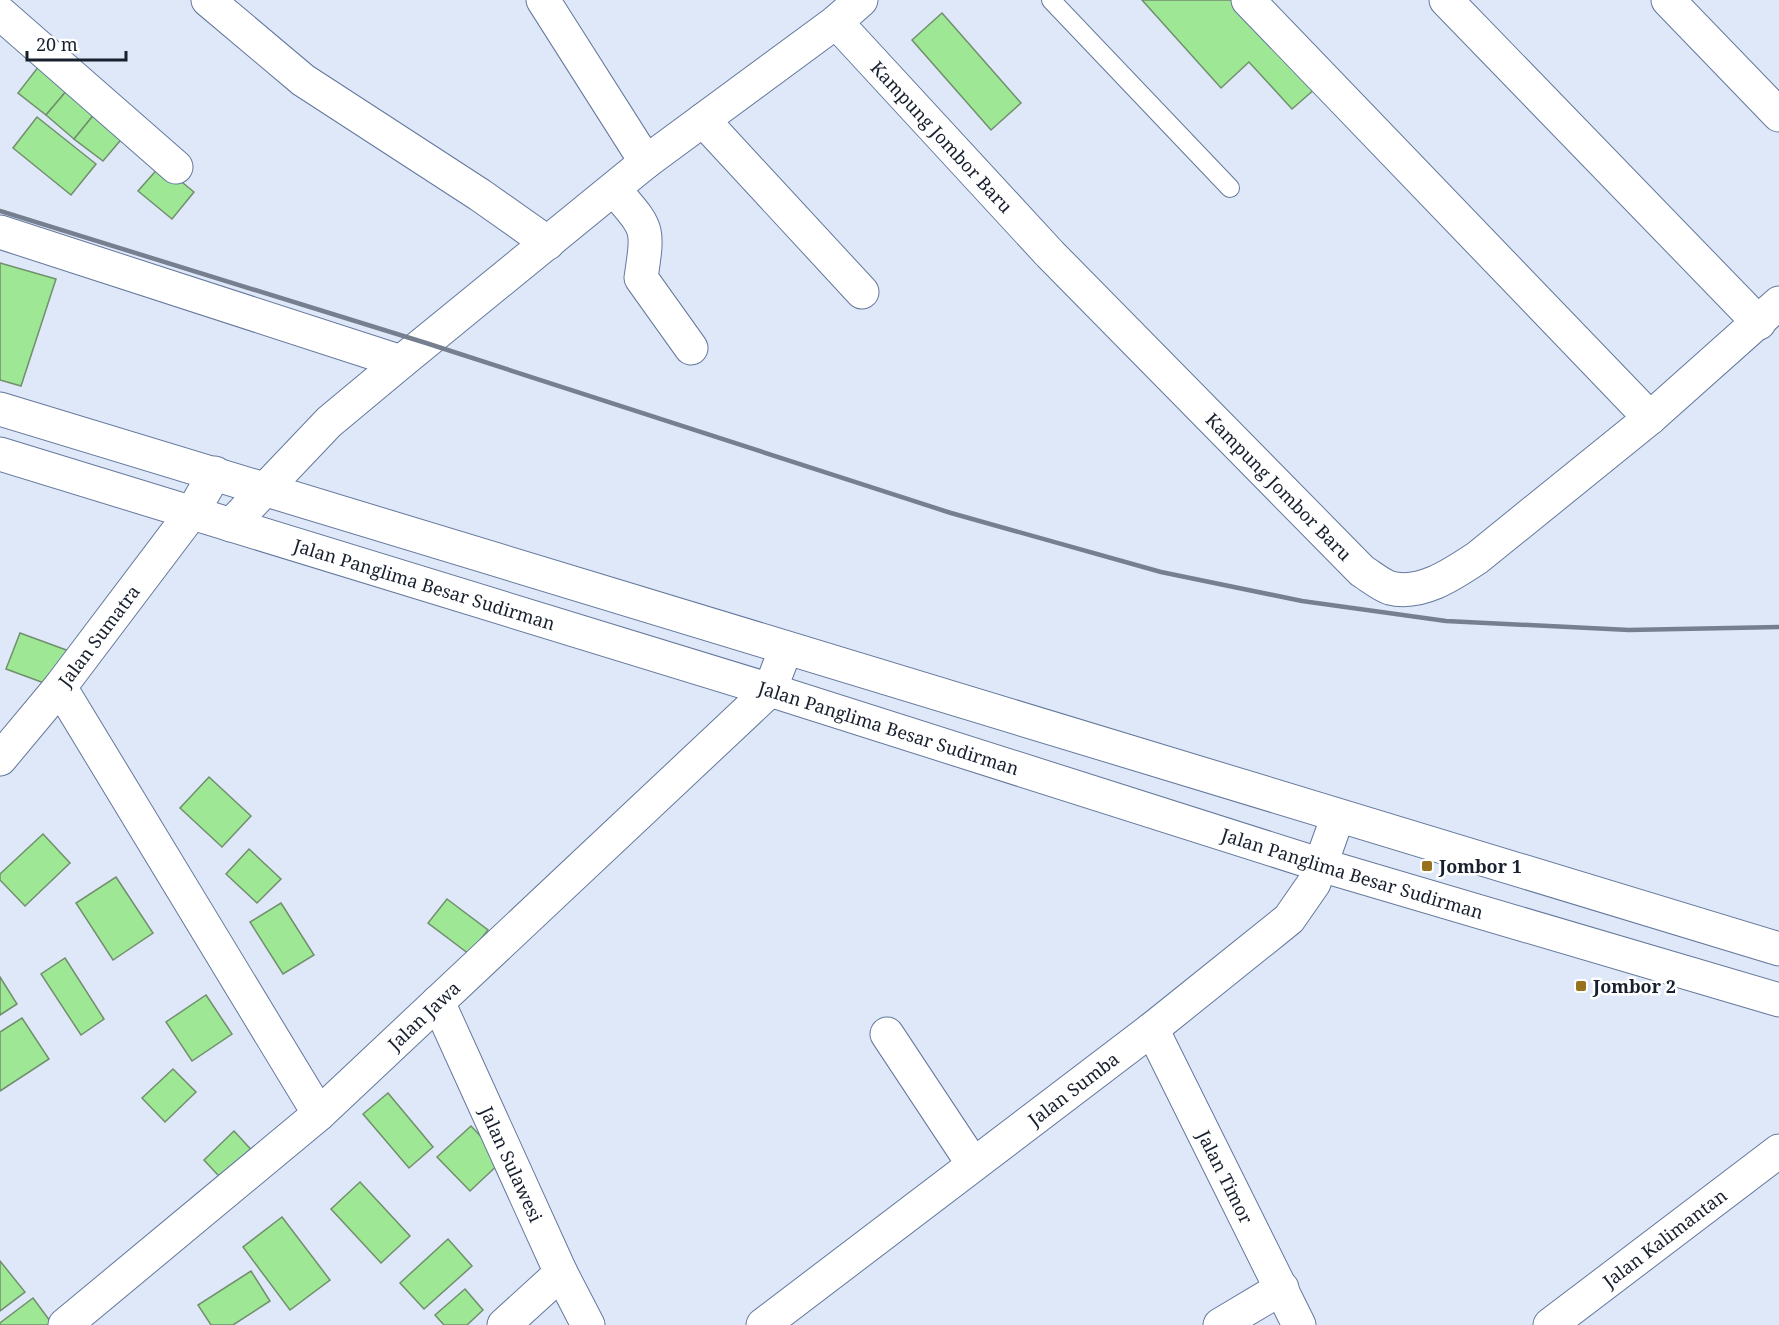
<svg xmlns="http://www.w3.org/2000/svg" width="1779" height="1325" font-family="'Noto Serif',serif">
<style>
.building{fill:#9ee795;stroke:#718f6d;stroke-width:1.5}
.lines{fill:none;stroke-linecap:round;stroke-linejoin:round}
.service-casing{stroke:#64789d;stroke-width:20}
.minor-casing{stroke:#64789d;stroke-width:35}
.tertiary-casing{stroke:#64789d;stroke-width:35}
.secondary-casing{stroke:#64789d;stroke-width:35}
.service{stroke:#fff;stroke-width:18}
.minor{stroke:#fff;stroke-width:33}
.tertiary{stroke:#fff;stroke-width:33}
.secondary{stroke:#fff;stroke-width:33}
.rail{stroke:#767f8f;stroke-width:4.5}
.poi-dot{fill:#98711c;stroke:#fff;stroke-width:2}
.labels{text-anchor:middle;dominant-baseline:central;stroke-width:5;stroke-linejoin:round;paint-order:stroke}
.street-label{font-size:18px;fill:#18202f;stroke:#fff}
.poi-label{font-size:18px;font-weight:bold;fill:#18202f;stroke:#fff;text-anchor:start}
</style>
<rect width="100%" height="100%" fill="#dee8f8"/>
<g class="building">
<path d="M1142,0h95l79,88 -24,21 -43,-47 -28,26z"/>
<path d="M942,13l79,90 -30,27 -79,-90z"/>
<path d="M39,66l29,23 -22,26 -28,-22z"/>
<path d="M68,89l28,23 -22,27 -28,-24z"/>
<path d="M96,112l29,23 -22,26 -29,-22z"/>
<path d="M37,117l59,47 -25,31 -58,-47z"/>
<path d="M161,165l33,27 -22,27 -34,-28z"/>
<path d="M0,263l56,16 -35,107 -21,-6z"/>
<path d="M20,633l49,18 -14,36 -49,-18z"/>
<path d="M209,777l42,39 -29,31 -42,-39z"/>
<path d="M43,834l27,29 -45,43 -25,-26v-6z"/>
<path d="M249,849l32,30 -24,24 -31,-29z"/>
<path d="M116,877l37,56 -40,27 -37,-57z"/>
<path d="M447,899l41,31 -19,24 -41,-31z"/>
<path d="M281,903l33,52 -31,19 -33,-52z"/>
<path d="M65,958l39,61 -23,16 -40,-61z"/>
<path d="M0,977l17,27 -17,11z"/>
<path d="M206,995l26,39 -40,27 -26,-39z"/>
<path d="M22,1018l27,41 -49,32v-59z"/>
<path d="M173,1069l23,23 -31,30 -23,-24z"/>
<path d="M388,1093l45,54 -24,21 -46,-54z"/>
<path d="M471,1126l32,34 -33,31 -33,-34z"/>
<path d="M234,1131l24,26 -30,29 -24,-26z"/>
<path d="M360,1182l50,54 -29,27 -50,-54z"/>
<path d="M282,1217l48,63 -40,30 -47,-63z"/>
<path d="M448,1239l24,27 -48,43 -24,-26z"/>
<path d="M0,1261l25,31 -25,19z"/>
<path d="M251,1271l19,30 -37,24h-22l-13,-20z"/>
<path d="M465,1289l18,21 -16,15h-23l-9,-10z"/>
<path d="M33,1298l20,27h-53v-2z"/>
</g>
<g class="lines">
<g class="service-casing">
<path id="service" d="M1051,0l179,188"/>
</g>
<g class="minor-casing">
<g id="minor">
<path d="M208,0l95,80 177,115 68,48"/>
<path d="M543,0l103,162"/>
<path d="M1248,0l402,418"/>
<path d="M1446,0l313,323"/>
<path d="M1668,0l111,115"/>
<path d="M0,13l176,154"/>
<path id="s1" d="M836,22l214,232 312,317c8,5 19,14 28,17 31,8 63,-14 87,-30l173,-140 129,-115"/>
<path d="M703,120l159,172"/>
<path d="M614,189c34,41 35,35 27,89l50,70"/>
<path d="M0,232l401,130"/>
<path d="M0,409l1779,540"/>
<path d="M60,687l259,427"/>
<path id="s2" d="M0,759l60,-72 133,-176 22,-38"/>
<path id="s3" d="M438,1002l123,271 27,52"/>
<path id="s4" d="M1152,1029l147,296"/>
<path d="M887,1034l86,130"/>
<path id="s5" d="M65,1325l254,-211 451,-424 16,-42"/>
<path d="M504,1325l57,-52"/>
<path id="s6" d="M763,1325l389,-296 137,-110 25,-36 24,-67"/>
<path d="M1220,1325l62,-37"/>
<path id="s7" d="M1550,1325l229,-174"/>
</g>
</g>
<g class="tertiary-casing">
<path id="tertiary" d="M231,525l98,-103 72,-60 245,-200 190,-140 25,-22"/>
</g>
<g class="secondary-casing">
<g id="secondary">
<path id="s8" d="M0,454l770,236 551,175 458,135"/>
</g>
</g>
<use href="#service" class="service"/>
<use href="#minor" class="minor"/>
<use href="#tertiary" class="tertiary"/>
<use href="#secondary" class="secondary"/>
<path class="rail" d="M0,211l426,132 525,170 210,59 141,29 144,20 183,9 150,-3"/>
</g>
<g class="poi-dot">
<rect x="1421" y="860" width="12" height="12" rx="3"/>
<rect x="1575" y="980" width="12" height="12" rx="3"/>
</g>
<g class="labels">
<g class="street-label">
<text stroke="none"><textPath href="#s1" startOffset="156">Kampung Jombor Baru</textPath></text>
<text stroke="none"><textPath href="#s1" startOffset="642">Kampung Jombor Baru</textPath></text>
<text stroke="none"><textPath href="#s8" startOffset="444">Jalan Panglima Besar Sudirman</textPath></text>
<text stroke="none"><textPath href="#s2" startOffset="158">Jalan Sumatra</textPath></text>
<text stroke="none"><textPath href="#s8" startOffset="930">Jalan Panglima Besar Sudirman</textPath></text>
<text stroke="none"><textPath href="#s8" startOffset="1416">Jalan Panglima Besar Sudirman</textPath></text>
<text stroke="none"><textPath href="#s5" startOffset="474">Jalan Jawa</textPath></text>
<text stroke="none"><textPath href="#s6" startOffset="390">Jalan Sumba</textPath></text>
<text stroke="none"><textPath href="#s3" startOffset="178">Jalan Sulawesi</textPath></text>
<text stroke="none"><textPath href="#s4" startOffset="165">Jalan Timor</textPath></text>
<text stroke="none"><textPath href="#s7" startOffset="144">Jalan Kalimantan</textPath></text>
</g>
<g class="poi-label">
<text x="1439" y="866">Jombor 1</text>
<text x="1593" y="986">Jombor 2</text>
</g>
</g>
<path d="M27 51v9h99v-9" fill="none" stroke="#18202f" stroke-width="3"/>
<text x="36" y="51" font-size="18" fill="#18202f" stroke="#ffffff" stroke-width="4.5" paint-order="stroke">20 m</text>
</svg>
